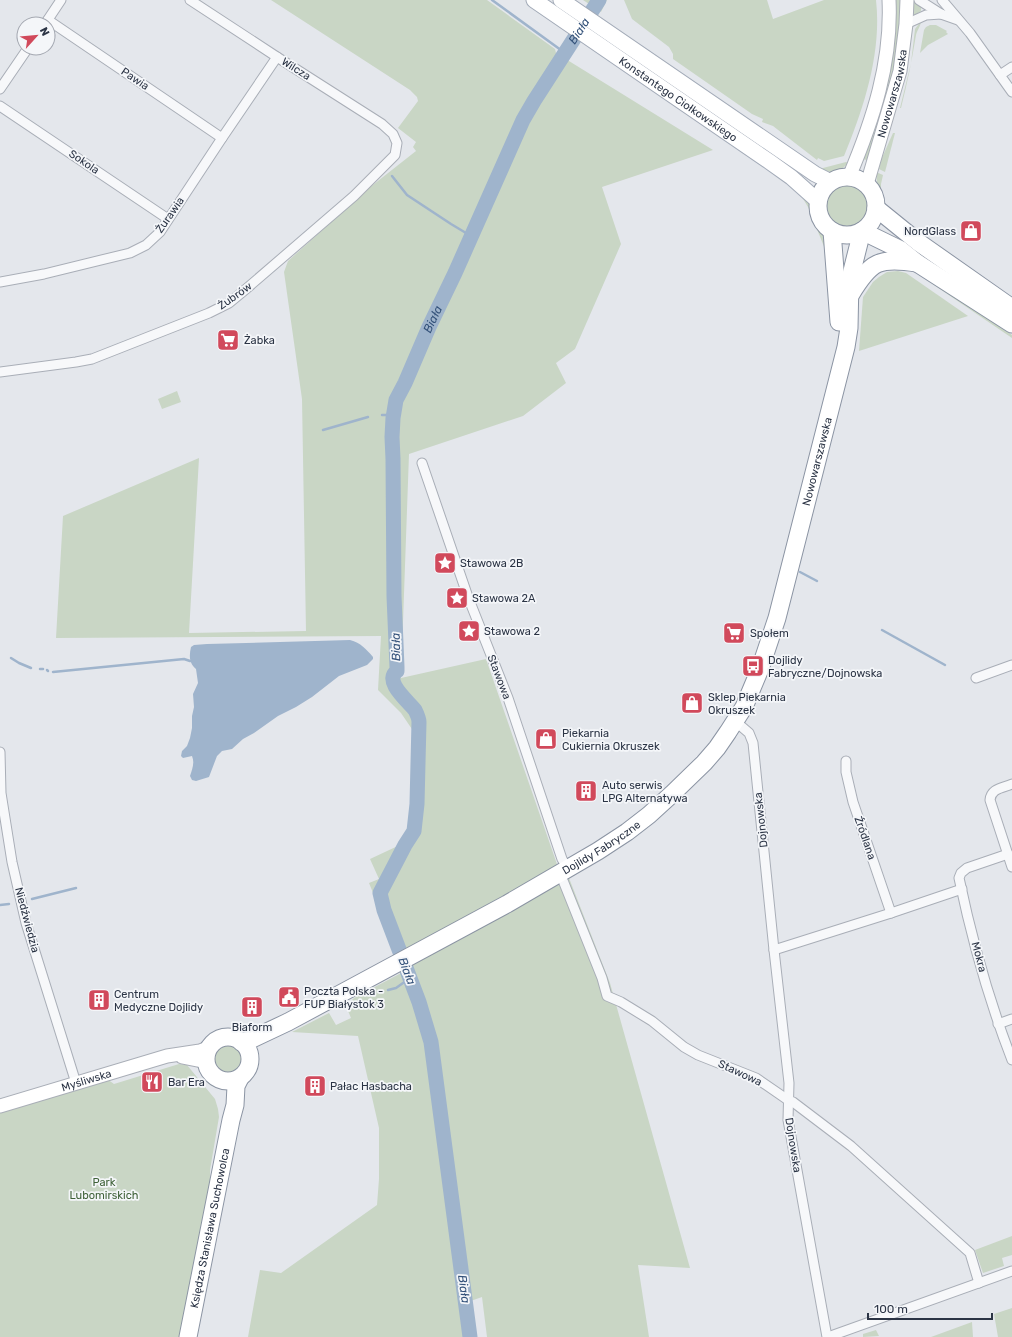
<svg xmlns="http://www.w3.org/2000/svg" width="1012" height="1337" font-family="Rubik,sans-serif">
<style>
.green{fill:#c9d6c5}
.water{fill:#9fb4cc}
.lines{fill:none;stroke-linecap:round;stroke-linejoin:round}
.stream{stroke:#9fb4cc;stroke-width:2.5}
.river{stroke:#9fb4cc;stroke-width:15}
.street-casing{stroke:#a9aeb7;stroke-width:11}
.secondary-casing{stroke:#a9aeb7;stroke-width:15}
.primary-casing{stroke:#a3abb8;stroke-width:17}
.highway-casing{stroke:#8b94a3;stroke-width:19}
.street{stroke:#f7f8fa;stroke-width:9}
.secondary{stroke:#fff;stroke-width:13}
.primary{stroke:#fff;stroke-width:15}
.highway{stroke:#fff;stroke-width:17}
.labels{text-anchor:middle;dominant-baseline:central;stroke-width:3.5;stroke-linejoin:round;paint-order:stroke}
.street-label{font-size:11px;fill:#2b3445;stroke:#f4f6f9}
.poi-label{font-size:11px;fill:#2b3445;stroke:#f4f6f9;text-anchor:start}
.park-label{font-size:11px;fill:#3f6138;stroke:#f4f6f9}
.water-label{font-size:12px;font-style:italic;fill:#34527a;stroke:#f4f6f9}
</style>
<rect width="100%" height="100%" fill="#e4e7ec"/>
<g class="green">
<path d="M271,0h216l68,49 1,4 157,97 -111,37 19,57 -46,105 -19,14 10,20 -43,33 -114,38 -8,224 85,-19 73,211 10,8 41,105 80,285 -52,-3 11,72h-162l-5,-40 -20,7 5,33h-219l12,-67 21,3 96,-68 2,-26v-51l-21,-92 -66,-4 37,-19 7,12 15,-7 -5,-12 8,-8 51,-27 -36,-88 10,-4 -9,-20 32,-15 11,-14 5,-92 -17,-25 -23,-23 3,-54 -325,2 7,-122 136,-58 -10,175 117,-2 -4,-232 -18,-127 4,-11 81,-73 47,-37 -3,-4 3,-5 -18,-14 20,-27 -1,-4 -7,-7z"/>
<path d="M583,0h24l-6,12z"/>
<path d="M624,0h143l6,19 51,-19h52c6,52 -12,108 -32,156l-20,5 -6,-3 -1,2 -44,-34 -11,-4 1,-3 -11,-5 -79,-55v-5l-4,-7 -37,-28z"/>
<path d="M894,0h8l-5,59 -11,44 -19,57 -5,-1z"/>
<path d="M913,1l8,5v5l-9,6z"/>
<path d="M921,21c0,5 -4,9 -5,14 -4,25 -9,49 -15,73h-1l11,-45 4,-34z"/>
<path d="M930,25h6l11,6 -1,1 2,2 -20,11 -8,8 4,-23 2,-3z"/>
<path d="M893,133h2l-10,39 -6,-3 2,-9z"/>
<path d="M846,162l2,1c-8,9 -15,11 -27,7l2,-2z"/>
<path d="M876,172l7,3 -2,9v12l-4,-13z"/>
<circle cx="848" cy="206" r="22"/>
<path d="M803,195l8,11 4,13 10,16v14l-17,-42 -6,-10z"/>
<path d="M914,269l98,66v3l-100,-68z"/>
<path d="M898,271l8,2 62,43 -109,35 4,-54 10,-15 6,-5 8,-5z"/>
<path d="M177,391l4,11 -19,7 -4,-10z"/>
<circle cx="229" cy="1060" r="15"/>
<path d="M179,1064l8,1 28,34 3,10 1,8 -9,53v18l-27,149h-183v-225l107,-33 7,5z"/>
<path d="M200,1066l3,1 17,21c-13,-1 -19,-11 -20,-22z"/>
<path d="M1012,1236v19l-10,3 2,8 -21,7 -8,-23z"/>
<path d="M1012,1308v29h-14l-4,-23z"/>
<path d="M972,1322l1,15h-42z"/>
<path d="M876,1330l3,6 -16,1v-3z"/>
</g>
<path class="water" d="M350,640c11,3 16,9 23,17v2l-6,6 -28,11 -27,21 -16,10 -18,9 -24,17 -11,6 -11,10 -10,2 -5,5 -8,21 -13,4 -4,-1 -2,-4c2,-6 5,-13 2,-20l-9,2 -2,-2 1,-5 5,-5 3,-8 2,-10v-12l2,-9 -1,-13 5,-11 -2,-14c-7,-6 -7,-13 -5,-22l3,-2 13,-1z"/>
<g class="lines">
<g class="stream">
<path d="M492,0l73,53"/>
<path d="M392,176l15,19 44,29 20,12"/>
<path d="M382,415h11"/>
<path d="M323,430l45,-13"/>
<path d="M800,572l17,9"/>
<path d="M882,630l63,35"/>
<path d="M11,658l8,5 12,5"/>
<path d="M40,669h3"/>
<path d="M47,670l1,1"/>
<path d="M53,672l131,-13 6,2"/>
<path d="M32,899l44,-11"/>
<path d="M0,905l9,-1"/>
<path d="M388,990l8,-2 14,-10"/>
</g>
<path class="river" id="s1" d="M470,1337l-39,-295 -12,-40 -35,-92 -4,-17 25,-48 9,-14 3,-27 2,-82c0,-4 -2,-8 -4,-12 -7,-9 -32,-29 -18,-39v-4l-3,-71 -1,-137 -1,-22 1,-19 3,-18 9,-17 24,-56 26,-54 68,-153 11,-19 65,-101"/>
<g class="street-casing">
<g id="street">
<path d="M919,0l22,14 17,6"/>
<path d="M942,0l28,33 42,59"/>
<path d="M48,20l174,118"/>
<path d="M45,24l16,-24"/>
<path d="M906,24l20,-9 15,-1"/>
<path d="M1000,75l12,-8"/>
<path d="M0,89l28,-41"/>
<path d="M0,106l168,113"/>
<path d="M0,282l44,-8 86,-21 16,-8 14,-13 62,-94 55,-81"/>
<path d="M0,372l76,-10 16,-3 117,-46 20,-10 17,-14 108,-93 41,-41 2,-12 -4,-9 -11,-10 -105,-67 -87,-57"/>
<path d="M422,463l46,134 40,101 54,161 6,10"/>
<path d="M976,678l36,-13"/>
<path d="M735,721l14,12 4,10 21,207 15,133 -1,37 39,217"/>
<path d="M0,752l1,41 11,69 14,61 50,160"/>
<path d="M846,761v11l7,30 38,111"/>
<path d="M1012,784c-9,4 -21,4 -22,16l22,67"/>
<path d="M1008,854l-41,14 -6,5 -2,5c13,62 30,123 53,182"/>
<path d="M560,873l42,105 5,18 14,6 31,19 32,26 14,8 58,23 32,22 5,2 58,44 119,107 9,30"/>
<path d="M774,950l117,-37 71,-24"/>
<path d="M998,1024l14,-5"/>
<path d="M828,1337l184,-66"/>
</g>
</g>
<g class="secondary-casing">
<g id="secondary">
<path d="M849,177c24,-57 43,-115 40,-177"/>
<path id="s2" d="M867,184l33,-113 6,-47 1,-24"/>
<path d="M182,1057l20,4 5,4"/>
<path id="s3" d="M0,1106l167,-50 33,-5 10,-4"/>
</g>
</g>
<g class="primary-casing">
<g id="primary">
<path id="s4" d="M534,0l236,162 21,15 28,25"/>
<path d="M561,0l254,174 16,8"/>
</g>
</g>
<g class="highway-casing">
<g id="highway">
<circle cx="847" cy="206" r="29"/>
<path d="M876,208l42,34 94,66"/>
<path d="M832,231l7,91"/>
<path d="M862,231l39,19 16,13 95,61"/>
<path d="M851,294c20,-33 28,-37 66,-31"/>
<circle cx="228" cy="1059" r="22"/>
<path id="s5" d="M241,1042l9,-2 38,-18 219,-118 91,-53 29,-19 22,-17 23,-21 32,-31 13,-15 11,-16 16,-25 16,-38 17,-51 69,-271 3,-19 1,-49 12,-48"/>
<path id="s6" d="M188,1337l43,-217 4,-15 1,-19 4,-8"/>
</g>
</g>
<use href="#street" class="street"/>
<use href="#secondary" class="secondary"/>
<use href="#primary" class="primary"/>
<use href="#highway" class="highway"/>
</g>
<defs>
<g id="shop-square" transform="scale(1.15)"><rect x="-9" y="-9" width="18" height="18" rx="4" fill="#d1495b" stroke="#f4f6f9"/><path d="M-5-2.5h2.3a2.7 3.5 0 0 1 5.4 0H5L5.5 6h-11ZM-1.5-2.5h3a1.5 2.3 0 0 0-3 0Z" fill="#fff"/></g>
<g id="supermarket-square" transform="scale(1.15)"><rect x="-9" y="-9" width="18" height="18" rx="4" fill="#d1495b" stroke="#f4f6f9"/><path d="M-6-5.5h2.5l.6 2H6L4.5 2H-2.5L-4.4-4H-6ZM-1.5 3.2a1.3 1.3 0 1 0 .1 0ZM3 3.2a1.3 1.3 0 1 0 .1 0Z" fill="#fff"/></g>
<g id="sight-square" transform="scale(1.15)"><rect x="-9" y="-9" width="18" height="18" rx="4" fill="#d1495b" stroke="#f4f6f9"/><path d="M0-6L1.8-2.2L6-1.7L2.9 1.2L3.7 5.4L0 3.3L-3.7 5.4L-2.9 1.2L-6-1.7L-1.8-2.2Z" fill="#fff"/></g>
<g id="bus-square" transform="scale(1.15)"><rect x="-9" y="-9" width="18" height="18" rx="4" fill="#d1495b" stroke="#f4f6f9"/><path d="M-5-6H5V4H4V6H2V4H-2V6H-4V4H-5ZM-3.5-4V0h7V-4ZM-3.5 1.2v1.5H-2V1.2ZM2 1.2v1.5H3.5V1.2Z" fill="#fff"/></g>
<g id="building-square" transform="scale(1.15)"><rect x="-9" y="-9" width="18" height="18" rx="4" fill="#d1495b" stroke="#f4f6f9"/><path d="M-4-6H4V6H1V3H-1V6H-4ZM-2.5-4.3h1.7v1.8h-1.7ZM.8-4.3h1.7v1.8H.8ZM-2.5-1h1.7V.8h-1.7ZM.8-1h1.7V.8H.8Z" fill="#fff"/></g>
<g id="civic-square" transform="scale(1.15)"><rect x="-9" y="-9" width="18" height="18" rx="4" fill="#d1495b" stroke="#f4f6f9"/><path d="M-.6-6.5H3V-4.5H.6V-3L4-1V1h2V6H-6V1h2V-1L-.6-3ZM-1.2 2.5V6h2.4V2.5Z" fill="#fff"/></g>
<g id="restaurant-square" transform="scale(1.15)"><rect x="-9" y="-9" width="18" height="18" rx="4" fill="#d1495b" stroke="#f4f6f9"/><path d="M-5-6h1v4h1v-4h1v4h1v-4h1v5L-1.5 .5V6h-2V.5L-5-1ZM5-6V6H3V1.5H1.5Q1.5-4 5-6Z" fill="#fff"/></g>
</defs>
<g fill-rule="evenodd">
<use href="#shop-square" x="971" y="231"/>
<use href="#supermarket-square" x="228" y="340"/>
<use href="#sight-square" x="445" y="563"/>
<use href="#sight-square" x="457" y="598"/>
<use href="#sight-square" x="469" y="631"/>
<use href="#supermarket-square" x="734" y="633"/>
<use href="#bus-square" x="753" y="666"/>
<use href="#shop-square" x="692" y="703"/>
<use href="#shop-square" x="546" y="739"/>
<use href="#building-square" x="586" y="791"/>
<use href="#civic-square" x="289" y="997"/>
<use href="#building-square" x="99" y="1000"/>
<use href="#building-square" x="252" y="1007"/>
<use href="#restaurant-square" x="152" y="1082"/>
<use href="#building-square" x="315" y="1086"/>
</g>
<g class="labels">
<g class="street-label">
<text transform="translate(296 69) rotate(32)">Wilcza</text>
<text transform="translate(135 79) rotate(34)">Pawia</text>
<text stroke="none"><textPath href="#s2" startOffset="94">Nowowarszawska</textPath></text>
<text stroke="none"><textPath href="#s4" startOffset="175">Konstantego Ciołkowskiego</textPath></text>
<text transform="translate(84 162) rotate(34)">Sokola</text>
<text transform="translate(170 215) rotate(-55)">Żurawia</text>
<text transform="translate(235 296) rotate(-35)">Żubrów</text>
<text stroke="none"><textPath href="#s5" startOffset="869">Nowowarszawska</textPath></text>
<text transform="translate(499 677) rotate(69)">Stawowa</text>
<text transform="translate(761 820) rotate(-96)">Dojnowska</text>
<text transform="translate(865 838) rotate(71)">Źródlana</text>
<text stroke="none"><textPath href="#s5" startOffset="410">Dojlidy Fabryczne</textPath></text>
<text transform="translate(27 920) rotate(75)">Niedźwiedzia</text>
<text transform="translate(979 957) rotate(75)">Mokra</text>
<text transform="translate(740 1073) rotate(25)">Stawowa</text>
<text stroke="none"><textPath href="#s3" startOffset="90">Myśliwska</textPath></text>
<text transform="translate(793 1145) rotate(81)">Dojnowska</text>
<text stroke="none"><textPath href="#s6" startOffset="111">Księdza Stanisława Suchowolca</textPath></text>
</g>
<g class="poi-label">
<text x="956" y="231" text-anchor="end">NordGlass</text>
<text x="244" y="340">Żabka</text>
<text x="460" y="563">Stawowa 2B</text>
<text x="472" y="598">Stawowa 2A</text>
<text x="484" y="631">Stawowa 2</text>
<text x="750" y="633">Społem</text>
<text x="768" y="660">Dojlidy<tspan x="768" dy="13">Fabryczne/Dojnowska</tspan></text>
<text x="708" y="697">Sklep Piekarnia<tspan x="708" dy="13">Okruszek</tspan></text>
<text x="562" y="733">Piekarnia<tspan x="562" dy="13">Cukiernia Okruszek</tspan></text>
<text x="602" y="785">Auto serwis<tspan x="602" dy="13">LPG Alternatywa</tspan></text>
<text x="304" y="991">Poczta Polska -<tspan x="304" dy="13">FUP Białystok 3</tspan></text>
<text x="114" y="994">Centrum<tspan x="114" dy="13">Medyczne Dojlidy</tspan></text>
<text x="252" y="1027" text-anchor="middle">Biaform</text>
<text x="168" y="1082">Bar Era</text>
<text x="330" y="1086">Pałac Hasbacha</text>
</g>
<g class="park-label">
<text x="104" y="1182">Park<tspan x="104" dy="13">Lubomirskich</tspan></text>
</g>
<g class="water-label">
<text stroke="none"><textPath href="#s1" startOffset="1380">Biała</textPath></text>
<text stroke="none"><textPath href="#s1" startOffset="1056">Biała</textPath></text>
<text transform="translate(396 647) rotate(-91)">Biała</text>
<text transform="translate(407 971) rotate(69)">Biała</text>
<text transform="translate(464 1289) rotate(82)">Biała</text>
</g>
</g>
<g transform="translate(36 36) rotate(63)"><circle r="19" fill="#f4f6f9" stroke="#a4a8b1"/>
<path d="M0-3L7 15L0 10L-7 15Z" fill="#d1495b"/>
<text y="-6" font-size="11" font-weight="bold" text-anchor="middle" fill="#2b3445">N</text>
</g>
<path d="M868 1313v6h124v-6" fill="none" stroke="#2b3445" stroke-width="2"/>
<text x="874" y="1313" font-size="12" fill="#2b3445" stroke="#f4f6f9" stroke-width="3" paint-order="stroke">100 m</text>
</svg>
